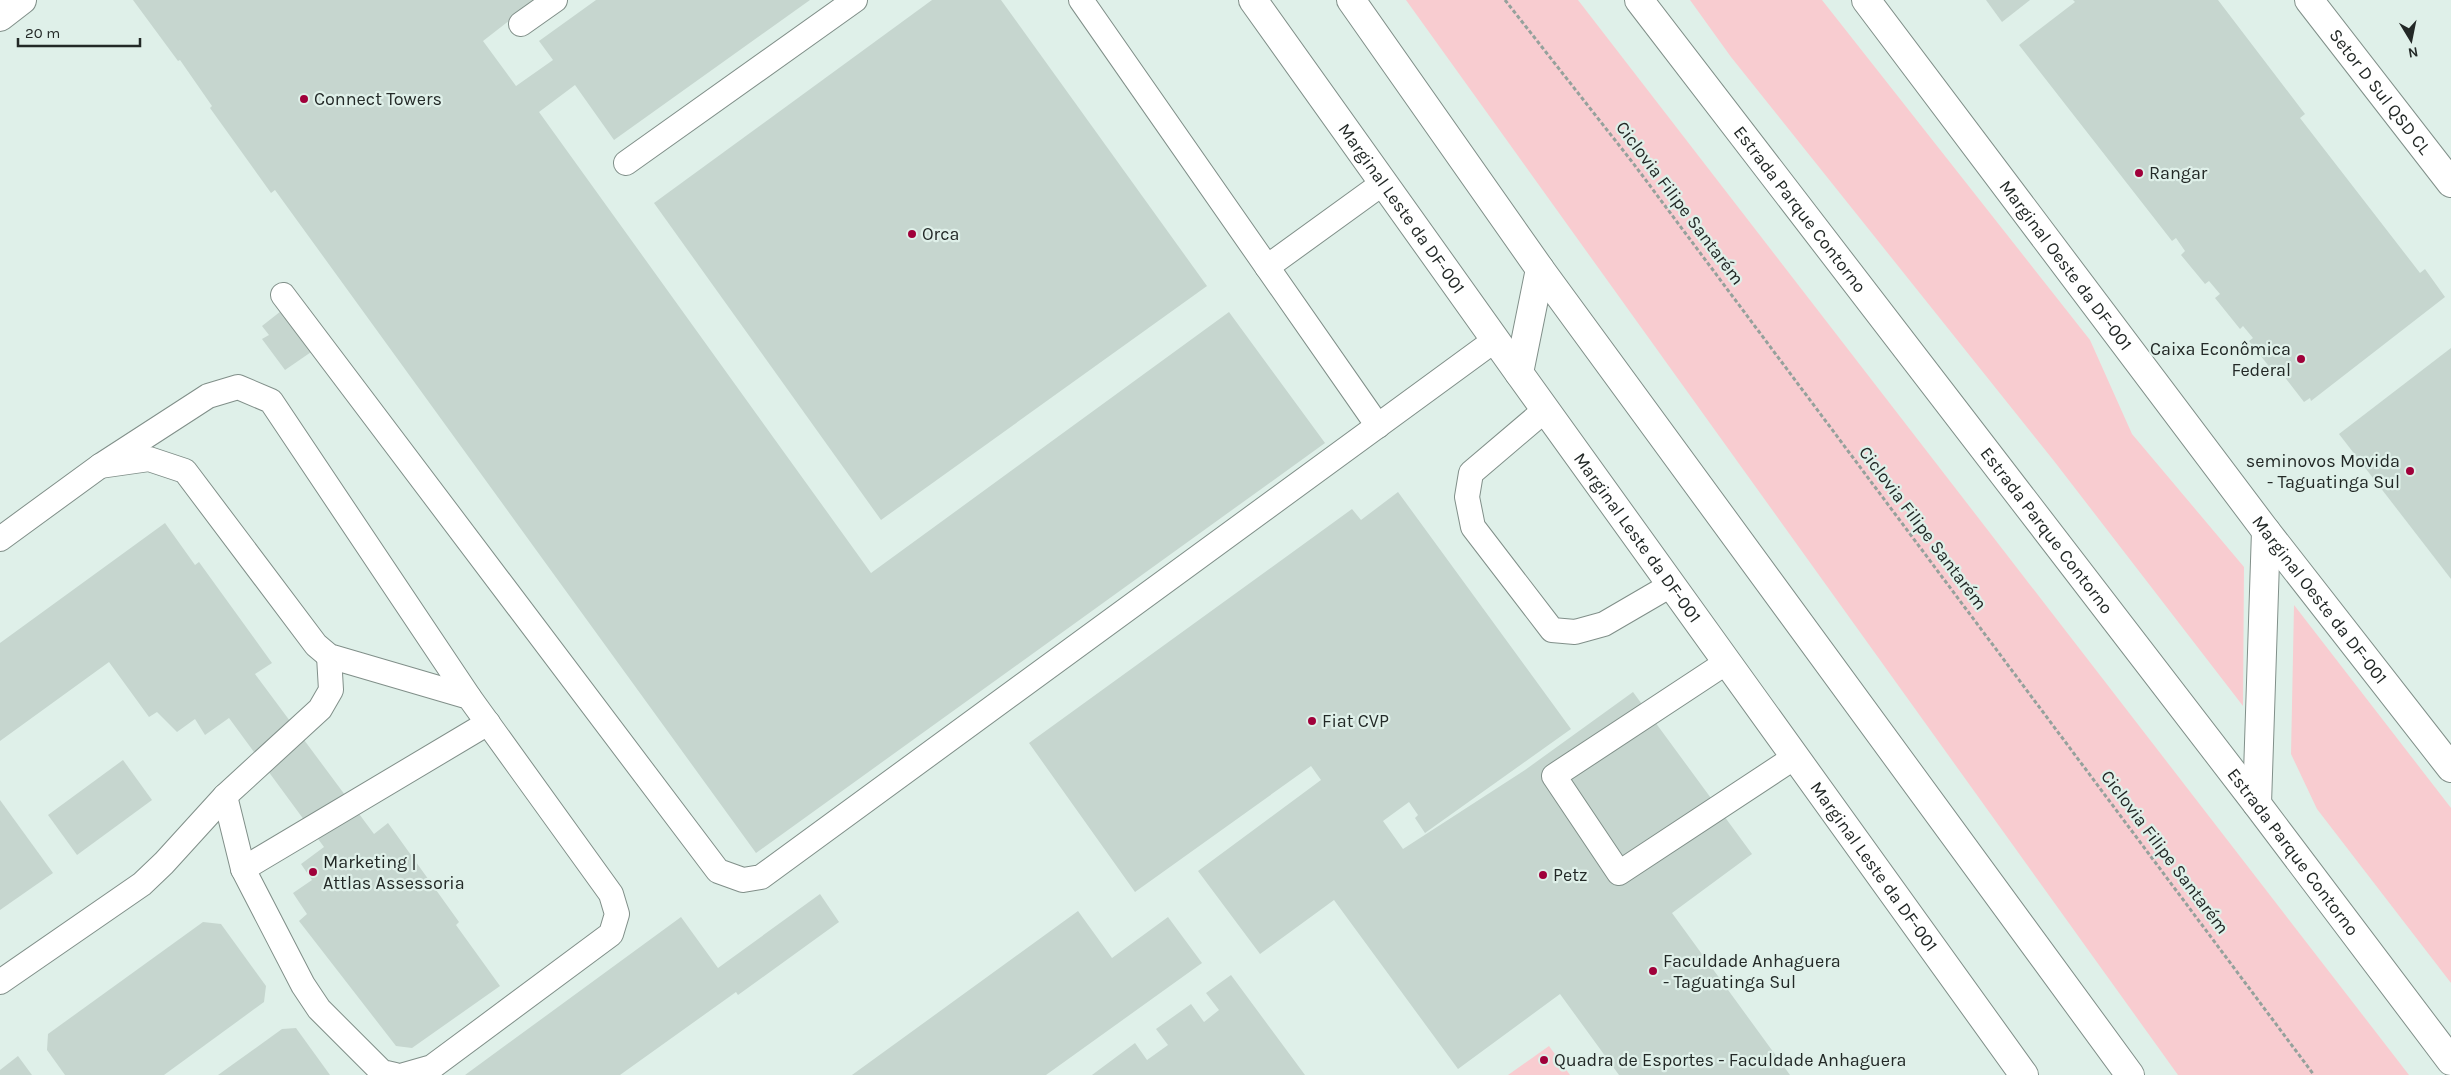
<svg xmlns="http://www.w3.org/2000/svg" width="2451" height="1075" font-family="Karla,sans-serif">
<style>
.green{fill:#f8ccd0}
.building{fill:#c6d6cf}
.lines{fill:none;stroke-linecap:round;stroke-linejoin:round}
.service-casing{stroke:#808f89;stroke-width:26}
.minor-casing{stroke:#808f89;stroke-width:30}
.secondary-casing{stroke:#808f89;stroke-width:30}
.trunk-casing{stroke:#808f89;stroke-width:30}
.path{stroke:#95a19c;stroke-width:3;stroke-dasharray:4 2.5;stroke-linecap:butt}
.service{stroke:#fff;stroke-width:24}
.minor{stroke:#fff;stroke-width:28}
.secondary{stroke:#fff;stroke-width:28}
.trunk{stroke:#fff;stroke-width:28}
.poi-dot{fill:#a0003a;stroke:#dff0e9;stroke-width:2}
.labels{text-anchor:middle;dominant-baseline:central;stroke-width:4.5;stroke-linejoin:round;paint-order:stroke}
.street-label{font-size:18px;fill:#232927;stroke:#dff0e9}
.poi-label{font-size:18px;fill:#232927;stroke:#dff0e9;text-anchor:start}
</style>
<rect width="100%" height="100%" fill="#dff0e9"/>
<g class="green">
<path d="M1406,0h172l831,1075h-231z"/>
<path d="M1690,0h132l268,340 42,94 112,133 -1,139 -189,-245 -323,-404z"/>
<path d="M2294,605l157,203v175l-134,-174 -26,-55z"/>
<path d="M1549,1046l21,29h-62z"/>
</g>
<g class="building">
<path d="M133,0h403l-53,41 33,45 37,-26 -14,-19 57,-41h214l-196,140 -39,-55 -36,27 332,461 358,-261 96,131 -569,410 -481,-663 -4,3 -61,-85 2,-2 -32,-46 -2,1z"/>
<path d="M932,0h69l206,286 -326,234 -227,-317z"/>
<path d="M1986,0h44l-28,22z"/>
<path d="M2073,0h145l87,114 -5,4 120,155 5,-4 20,28 -134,104 -1,-3 -6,4 -24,-31 -5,3 -26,-33 4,-3 -10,-12 -3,3 -25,-31 5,-4 -11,-13 -4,3 -24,-29 4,-4 -9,-13 -4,3 -153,-196 56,-43z"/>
<path d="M290,304l9,9 9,-6 22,32 -45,31 -23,-31 7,-4 -7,-9z"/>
<path d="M2451,348v231l-112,-145z"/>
<path d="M1398,492l173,237 -146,104 -10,-15 3,-3 -9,-13 -26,19 20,28 122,-79 108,-78 119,162 -80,59 118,162h-171l-59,-81 -102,75 -124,-169 -74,54 -62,-83 123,-91 -10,-14 -176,126 -106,-149 323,-234 9,11z"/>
<path d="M165,523l30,42 4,-3 73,101 -17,11 119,160 14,-11 71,99 -3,3 44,61 -88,62 -16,-2 -97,-125 8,-7 -14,-21 19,-13 -11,-16 23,-17 -95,-129 -24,17 -10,-16 -18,13 -20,-20 -8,5 -40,-55 -109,79v-98z"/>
<path d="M123,760l29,40 -75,55 -29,-40z"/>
<path d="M0,800l53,73 -53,37z"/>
<path d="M820,894l19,28 -101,73 -2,-3 -116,83h-155l216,-158 37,51z"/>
<path d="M1078,911l34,47 56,-41 34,46 -156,112h-194z"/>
<path d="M203,922l18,2 45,62 -2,16 -100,73h-99l-18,-25 1,-16z"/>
<path d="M1231,975l74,100h-213l43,-32 12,17 21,-15 -12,-16 35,-25 13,18 15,-12 -13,-17z"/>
<path d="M296,1028l34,47h-112l64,-46z"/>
<path d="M18,1056l14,19h-32v-5z"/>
</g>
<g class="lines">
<g class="service-casing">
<g id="service">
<path d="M1081,0l297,426"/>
<path d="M521,24l34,-24"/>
<path d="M626,163l229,-163"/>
<path d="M1267,267l116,-84"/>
<path d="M283,295l435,576 25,9 18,-3 734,-537"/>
<path d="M1545,410l-74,63 -4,24 6,30 79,103 23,2 29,-8 67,-39"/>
<path d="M100,466l49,-7 36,12 131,174 13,11 140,41 142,197 6,20 -6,20 -179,133 -28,8"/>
<path d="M0,539l100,-73 108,-70 30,-9 33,14 198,296"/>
<path d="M1727,662l-173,114 65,97 176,-116"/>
<path d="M225,796l18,73 60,116 16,24 63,63 13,3"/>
<path d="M243,869l245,-146"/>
<path d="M0,982l142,-98 22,-21 61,-67 95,-87 11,-19 -2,-34"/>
</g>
</g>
<g class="minor-casing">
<g id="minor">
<path id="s1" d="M2309,0l142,183"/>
</g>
</g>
<g class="secondary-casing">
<g id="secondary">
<path id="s2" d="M1253,0l266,373 505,702"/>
<path id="s3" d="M1866,0l400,531 185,237"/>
<path d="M0,17l22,-17"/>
</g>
</g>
<g class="trunk-casing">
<g id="trunk">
<path d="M1351,0l189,269 590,806"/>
<path id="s4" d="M1639,0l618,804 194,257"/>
<path d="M1519,373l21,-104"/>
<path d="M2257,804l9,-273"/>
</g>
</g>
<path class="path" d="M1505,0l128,163 681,912"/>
<use href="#service" class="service"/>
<use href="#minor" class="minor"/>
<use href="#secondary" class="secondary"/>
<use href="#trunk" class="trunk"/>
</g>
<g class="poi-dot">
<circle cx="304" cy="99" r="5"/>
<circle cx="2139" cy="173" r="5"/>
<circle cx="912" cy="234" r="5"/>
<circle cx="2301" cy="359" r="5"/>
<circle cx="2410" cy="471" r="5"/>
<circle cx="1312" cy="721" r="5"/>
<circle cx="313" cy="872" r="5"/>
<circle cx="1543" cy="875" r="5"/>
<circle cx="1653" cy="971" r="5"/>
<circle cx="1544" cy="1060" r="5"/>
</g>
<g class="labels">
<g class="street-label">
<text stroke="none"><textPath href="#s1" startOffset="116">Setor D Sul QSD CL</textPath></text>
<text transform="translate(1680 203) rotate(53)">Ciclovia Filipe Santarém</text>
<text stroke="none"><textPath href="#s2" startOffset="256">Marginal Leste da DF-001</textPath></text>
<text stroke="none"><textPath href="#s4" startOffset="264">Estrada Parque Contorno</textPath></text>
<text stroke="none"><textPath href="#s3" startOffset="332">Marginal Oeste da DF-001</textPath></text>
<text transform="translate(1923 528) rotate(53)">Ciclovia Filipe Santarém</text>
<text stroke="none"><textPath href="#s4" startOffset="669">Estrada Parque Contorno</textPath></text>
<text stroke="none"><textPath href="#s2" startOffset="661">Marginal Leste da DF-001</textPath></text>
<text stroke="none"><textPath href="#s3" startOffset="752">Marginal Oeste da DF-001</textPath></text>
<text stroke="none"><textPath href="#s4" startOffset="1074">Estrada Parque Contorno</textPath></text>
<text transform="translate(2165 852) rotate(53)">Ciclovia Filipe Santarém</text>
<text stroke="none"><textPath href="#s2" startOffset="1066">Marginal Leste da DF-001</textPath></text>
</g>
<g class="poi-label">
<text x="314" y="99">Connect Towers</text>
<text x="2149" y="173">Rangar</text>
<text x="922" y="234">Orca</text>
<text x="2291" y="349" text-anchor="end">Caixa Econômica<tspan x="2291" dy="21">Federal</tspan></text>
<text x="2400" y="461" text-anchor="end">seminovos Movida<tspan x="2400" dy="21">- Taguatinga Sul</tspan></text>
<text x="1322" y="721">Fiat CVP</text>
<text x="323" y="862">Marketing |<tspan x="323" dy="21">Attlas Assessoria</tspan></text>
<text x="1553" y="875">Petz</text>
<text x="1663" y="961">Faculdade Anhaguera<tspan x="1663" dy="21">- Taguatinga Sul</tspan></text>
<text x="1554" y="1060">Quadra de Esportes - Faculdade Anhaguera</text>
</g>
</g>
<g transform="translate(2411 40) rotate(170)" stroke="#dff0e9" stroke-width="4" paint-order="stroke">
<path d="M0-4L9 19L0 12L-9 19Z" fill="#232927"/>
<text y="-8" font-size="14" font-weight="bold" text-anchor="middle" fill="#232927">N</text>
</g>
<path d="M18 38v8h122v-8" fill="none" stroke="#232927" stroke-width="2.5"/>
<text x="25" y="38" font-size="15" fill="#232927" stroke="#dff0e9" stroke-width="4" paint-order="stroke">20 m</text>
</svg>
